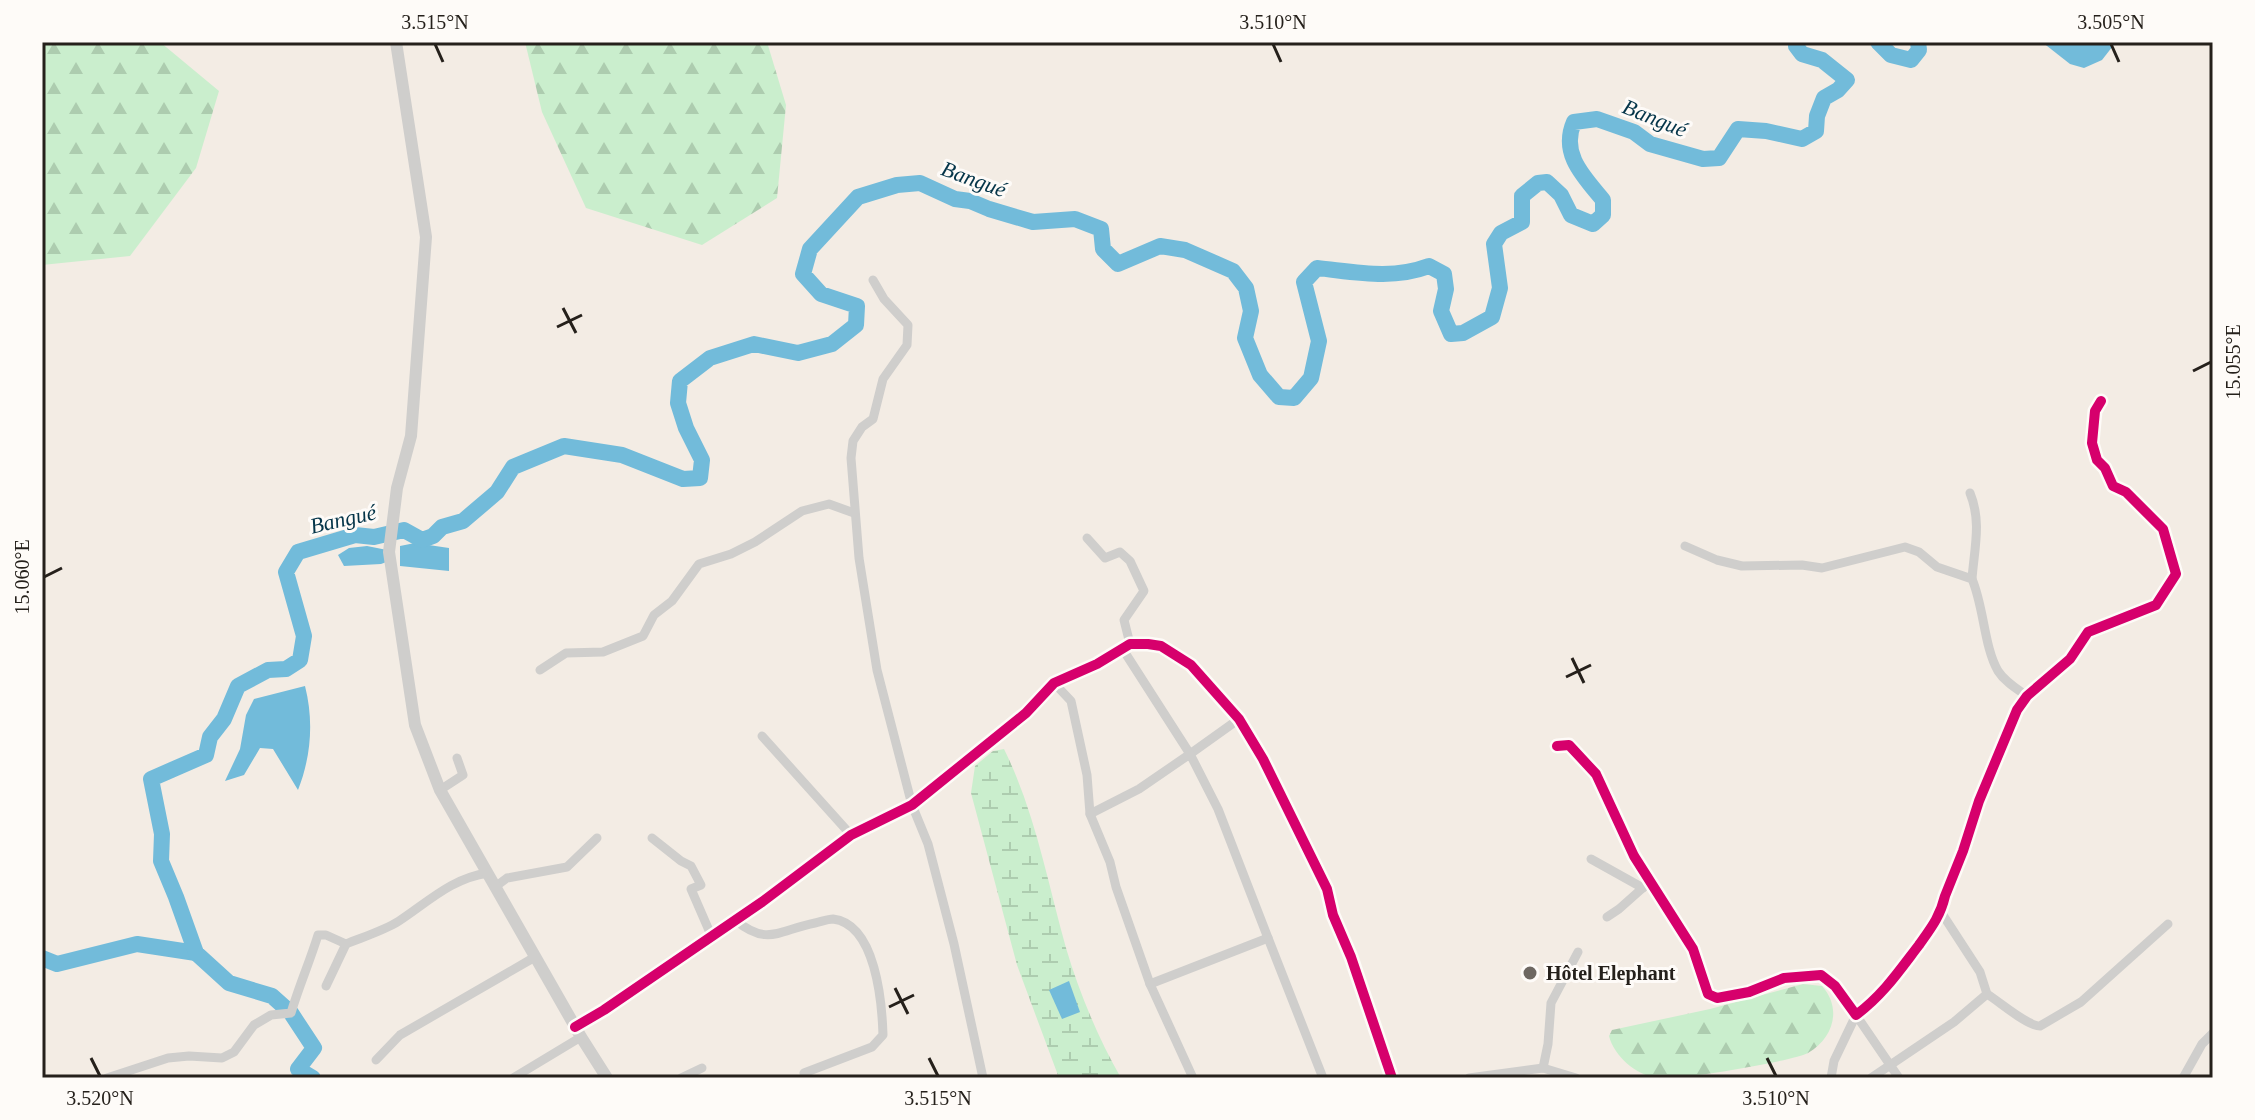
<svg xmlns="http://www.w3.org/2000/svg" width="2255" height="1120" font-family="'Times New Roman',serif">
<style>
.forest{fill:url(#forest-firs)}
.wetland{fill:url(#wetland-marsh)}
.water{fill:#72bbda}
.lines{fill:none;stroke-linecap:round;stroke-linejoin:round}
.river{stroke:#72bbda;stroke-width:16}
.minor{stroke:#cfcecc;stroke-width:9}
.major{stroke:#cfcecc;stroke-width:12}
.cycleway-casing{stroke:#fefbf8;stroke-width:15}
.cycleway{stroke:#d6006c;stroke-width:10}
.ticks{fill:none;stroke:#25201b;stroke-width:3}
.poi-dot{fill:#6d6761;stroke:#fefbf8;stroke-width:3}
.labels{text-anchor:middle;dominant-baseline:central;stroke-width:6;stroke-linejoin:round;paint-order:stroke}
.poi-label{font-size:20px;font-weight:bold;fill:#25201b;stroke:#fefbf8;text-anchor:start}
.water-label{font-size:22px;font-style:italic;fill:#053549;stroke:#fefbf8}
.neatline{fill:none;stroke:#25201b;stroke-width:3}
.ticks-label{font-size:20px;text-anchor:middle;fill:#25201b}
</style>
<defs>
<pattern id="forest-firs" width="22" height="20" patternUnits="userSpaceOnUse" patternTransform="scale(2)"><rect width="22" height="20" fill="#caeecd"/><path d="M5 1l3.5 6h-7zM16 11l3.5 6h-7z" fill="#adccaf"/></pattern>
<pattern id="wetland-marsh" width="20" height="14" patternUnits="userSpaceOnUse" patternTransform="scale(2)"><rect width="20" height="14" fill="#caeecd"/><path d="M1 5h8M5 5V1M11 12h8M15 12V8" fill="none" stroke="#adccaf"/></pattern>
</defs>
<rect width="100%" height="100%" fill="#f3ece4"/>
<g class="forest">
<path d="M42,42h118l59,49 -23,77 -66,88 -88,9z"/>
<path d="M525,42h242l19,63 -9,93 -75,47 -116,-37 -44,-96z"/>
<path d="M1803,984l19,2c20,22 12,52 -14,67 -14,8 -133,28 -151,25 -21,-3 -43,-22 -48,-42l3,-6 98,-21z"/>
</g>
<path class="wetland" d="M1004,749c31,63 43,131 62,199 13,44 32,90 55,130h-62l-42,-113 -46,-172 4,-27 18,-15z"/>
<g class="water">
<path d="M2042,42h74l-14,18 -18,8 -14,-4z"/>
<path d="M415,543l34,5v23l-49,-5v-20z"/>
<path d="M367,546l20,4 2,11 -8,3 -37,2 -6,-11 11,-7z"/>
<path d="M305,686c9,35 6,71 -7,104l-25,-41 -13,-1 -16,27 -19,6 15,-32 6,-34 8,-16z"/>
<path d="M1069,981l11,31 -18,7 -13,-29z"/>
</g>
<g class="lines">
<g class="river">
<path d="M1878,42l13,13 20,5 8,-10 -1,-8"/>
<path d="M42,958l15,6 80,-20 59,9"/>
<path d="M313,1078l-15,-9 16,-21 -23,-35 -19,-17 -43,-13 -33,-30 -20,-56 -15,-36 1,-27 -11,-55 55,-24 4,-18 14,-18 14,-33 30,-16 18,-1 14,-9 4,-24 -18,-64 12,-20 57,-17 19,2 30,-7 18,10 11,-4 9,-9 21,-6 34,-29 16,-25 51,-21 58,9 61,24 17,-1 2,-18 -16,-32 -8,-25 2,-22 30,-23 44,-14 44,9 34,-9 24,-19 1,-19 -36,-12 -18,-20 7,-25 48,-52 39,-12 23,-2 35,16 15,2 19,8 44,13 42,-3 26,10 2,20 15,15 42,-18 25,4 48,21 13,17 5,23 -6,27 15,37 19,22 15,1 17,-20 8,-37 -15,-59 13,-14c39,4 75,12 112,-2l15,8 2,15 -5,22 10,23 12,-1 29,-16 8,-29 -6,-44 7,-11 21,-11v-26l16,-13 9,-1 14,13 10,20 22,9 10,-9v-15c-19,-23 -43,-46 -29,-78l23,-3 37,13 16,12 53,15 16,-1 19,-29 28,2 36,8 14,-8 1,-15 7,-18 14,-8 9,-10 -25,-20 -20,-6 -6,-8 1,-4"/>
</g>
<g class="minor">
<path d="M873,280l11,19 24,26 -1,20 -24,34 -10,40 -11,8 -9,14 -2,17 8,100 18,112 35,135 16,39 26,100 29,134"/>
<path d="M1970,493c12,29 4,57 2,86"/>
<path d="M1087,538l18,20 15,-6 10,9 14,30 -20,29 6,24"/>
<path d="M1685,546l32,14 25,6 60,-1 20,3 83,-21 14,5 18,15 35,12c12,28 12,68 26,92 7,11 19,18 29,25"/>
<path d="M1122,648l68,106 49,-35"/>
<path d="M540,670l26,-17 37,-1 40,-16 11,-21 18,-14 27,-37 32,-10 24,-12 47,-31 27,-7 25,9"/>
<path d="M1054,683l17,18 16,74 3,39 20,48 6,25 34,97 43,94"/>
<path d="M762,736l89,99"/>
<path d="M1557,746l12,-1 27,29 38,82 59,93 15,45 9,4 32,-6 35,-14 37,-3 14,11 21,29c27,-20 43,-44 63,-70 12,-17 21,-28 26,-49l18,-45 16,-50 38,-91 10,-14 43,-37 18,-27 68,-27 20,-31 -13,-45 -37,-37 -13,-6 -8,-18 -8,-8 -5,-17 3,-32 6,-10"/>
<path d="M440,790l23,-15 -6,-17"/>
<path d="M1090,814l49,-25 51,-35 28,55 50,129 -118,46"/>
<path d="M652,838l29,23 10,5 10,19 -10,4 20,46"/>
<path d="M1591,859l52,29"/>
<path d="M495,887l12,-9 60,-11 30,-29"/>
<path d="M1607,917l12,-8 27,-24"/>
<path d="M735,920c33,27 44,10 80,3 5,-1 13,-4 18,-4 43,5 49,84 50,116l-11,12 -68,26"/>
<path d="M1268,938l55,140"/>
<path d="M326,986l20,-42c17,-7 37,-13 53,-23 29,-19 53,-43 89,-48"/>
<path d="M1987,994c13,8 40,32 53,32l41,-24 87,-78"/>
<path d="M1856,1015l43,63"/>
<path d="M575,1027l29,-17 158,-108 89,-67 61,-30 114,-92 28,-30 43,-19 33,-20h18l13,2 30,19 48,54 24,40 64,130 6,26 18,42 41,121"/>
<path d="M376,1060l24,-25 135,-78"/>
<path d="M1543,1068l5,-24 3,-41 27,-51"/>
<path d="M107,1078l61,-20 21,-2 33,2 12,-6 20,-27 17,-10 20,-2c8,-27 19,-52 27,-78h8l20,9"/>
<path d="M513,1078l68,-41"/>
<path d="M681,1078l21,-10"/>
<path d="M1469,1078l74,-10 33,10"/>
<path d="M1831,1078l3,-17 22,-46"/>
<path d="M1871,1078l83,-56 33,-28 -7,-22 -39,-60"/>
<path d="M2183,1078l19,-34 11,-11"/>
</g>
<path class="major" d="M396,42l30,195 -15,199 -14,52 -8,64 26,173 25,65 141,247 26,41"/>
<g class="cycleway-casing">
<g id="cycleway">
<path d="M1557,746l12,-1 27,29 38,82 59,93 15,45 9,4 32,-6 35,-14 37,-3 14,11 21,29c27,-20 43,-44 63,-70 12,-17 21,-28 26,-49l18,-45 16,-50 38,-91 10,-14 43,-37 18,-27 68,-27 20,-31 -13,-45 -37,-37 -13,-6 -8,-18 -8,-8 -5,-17 3,-32 6,-10"/>
<path d="M575,1027l29,-17 158,-108 89,-67 61,-30 114,-92 28,-30 43,-19 33,-20h18l13,2 30,19 48,54 24,40 64,130 6,26 18,42 41,121"/>
</g>
</g>
<use href="#cycleway" class="cycleway"/>
</g>
<path class="ticks" d="M435,44l8,18M1273,44l8,18M2111,44l8,18M563,308l13,25M557,327l25,-12M2193,371l18,-9M44,577l18,-9M1572,658l12,25M1566,677l25,-12M895,988l13,26M889,1007l25,-12M91,1058l9,18M929,1058l9,18M1767,1058l9,18"/>
<circle class="poi-dot" cx="1530" cy="973" r="8"/>
<g class="labels">
<g class="poi-label">
<text x="1546" y="973">Hôtel Elephant</text>
</g>
<g class="water-label">
<text transform="translate(1655 118) rotate(22)">Bangué</text>
<text transform="translate(974 179) rotate(20)">Bangué</text>
<text transform="translate(343 519) rotate(-13)">Bangué</text>
</g>
</g>
<rect width="2255" height="1120" fill="none" stroke="#fefbf8" stroke-width="88"/>
<rect x="44" y="44" width="2167" height="1032" class="neatline"/>
<g class="ticks-label">
<text x="435" y="29">3.515°N</text>
<text x="1273" y="29">3.510°N</text>
<text x="2111" y="29">3.505°N</text>
<text transform="translate(2233 362) rotate(-90)" y="7">15.055°E</text>
<text transform="translate(22 577) rotate(-90)" y="7">15.060°E</text>
<text x="100" y="1105">3.520°N</text>
<text x="938" y="1105">3.515°N</text>
<text x="1776" y="1105">3.510°N</text>
</g>
</svg>
